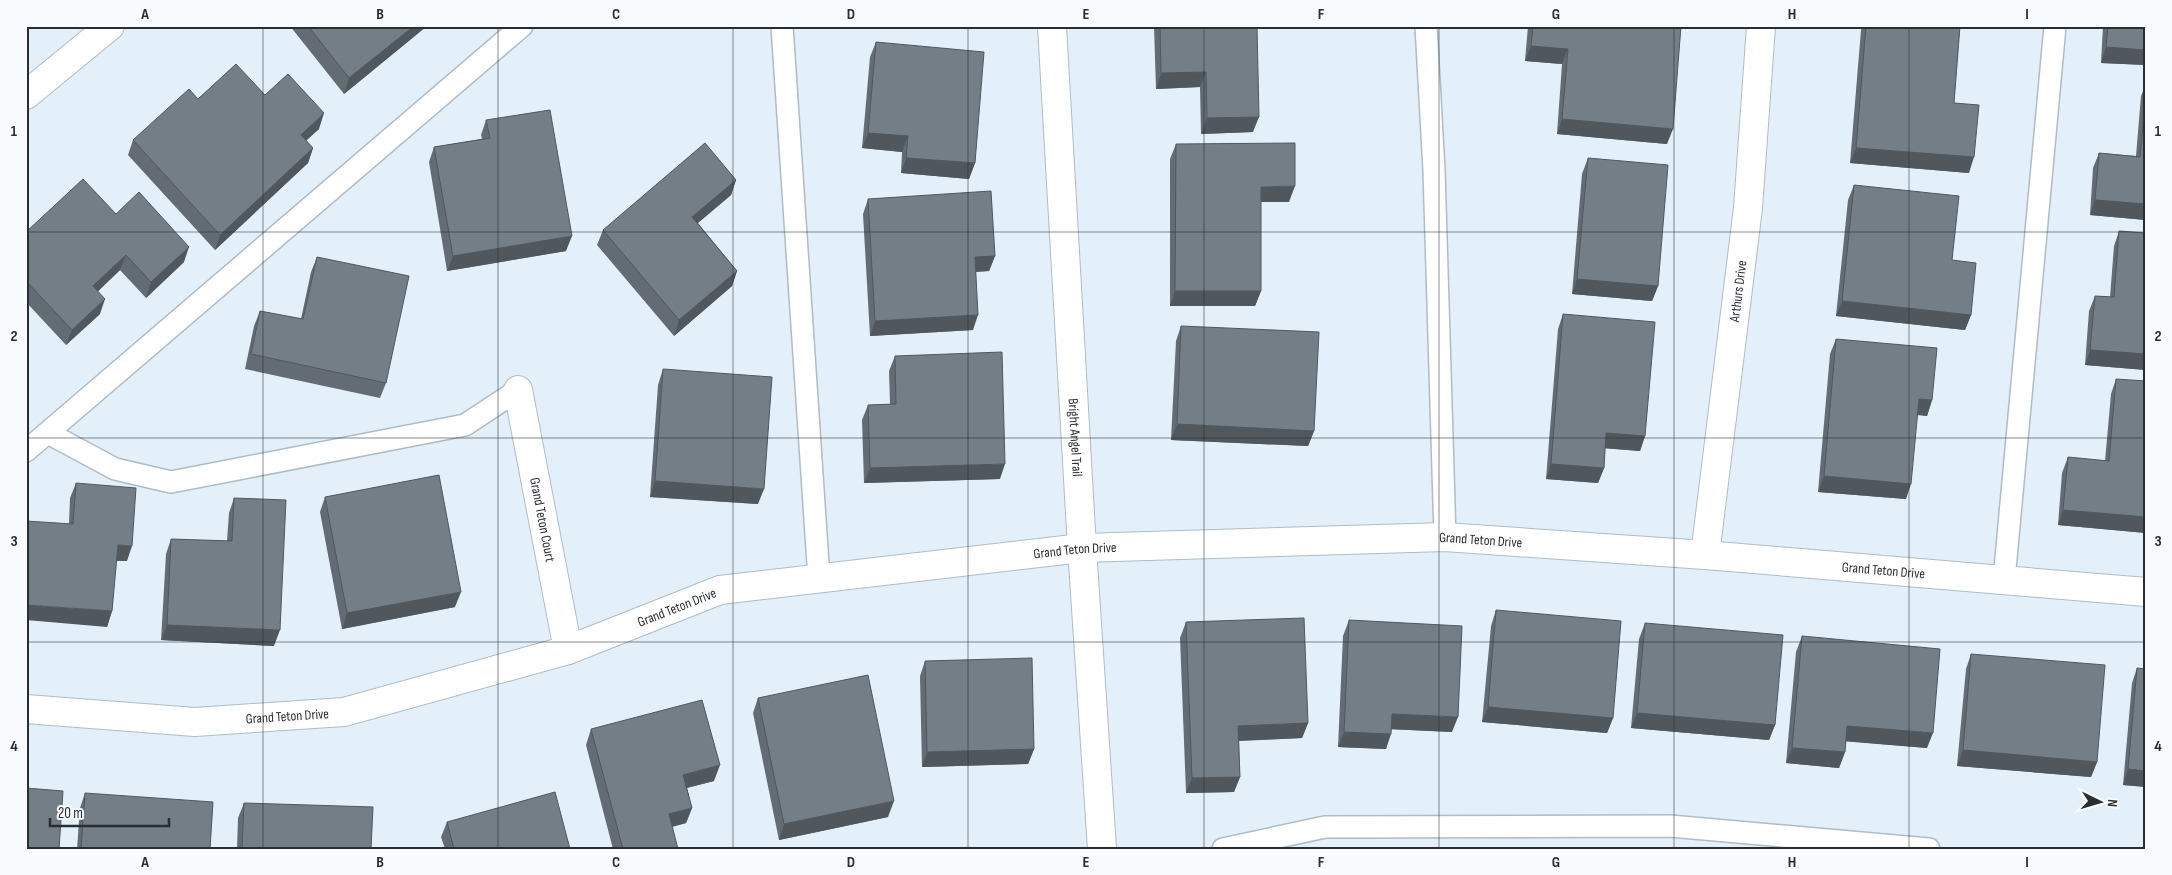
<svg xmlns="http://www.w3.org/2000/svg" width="2172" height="875" font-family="'Sofia Sans Condensed',sans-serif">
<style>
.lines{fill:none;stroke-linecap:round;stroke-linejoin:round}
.lane-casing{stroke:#afbcc5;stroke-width:24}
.street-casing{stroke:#afbcc5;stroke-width:30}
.secondary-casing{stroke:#afbcc5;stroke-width:30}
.lane{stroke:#fff;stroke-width:21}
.street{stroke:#fff;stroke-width:28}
.secondary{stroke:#fff;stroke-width:28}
.wall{fill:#636c74}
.shaded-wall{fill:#50585e}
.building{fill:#737e87;stroke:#50585e}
.grid{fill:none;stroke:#292e32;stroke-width:1;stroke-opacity:0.55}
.labels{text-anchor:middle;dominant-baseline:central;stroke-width:4.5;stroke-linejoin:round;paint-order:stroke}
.street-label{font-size:14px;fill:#292e32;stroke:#f9fcfe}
.neatline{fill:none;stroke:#292e32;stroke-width:2}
.grid-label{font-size:16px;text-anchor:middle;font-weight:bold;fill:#292e32}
</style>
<rect width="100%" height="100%" fill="#e3f0fa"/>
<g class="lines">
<g class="lane-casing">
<g id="lane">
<path d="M782,26l37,553"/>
<path d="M1426,26l8,144 11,367"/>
<path d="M48,433l67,36 56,13 294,-57 53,-35"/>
<path d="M26,451l496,-425"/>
<path d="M2004,580l51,-554"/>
<path d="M1223,849l102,-22 345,-1 259,23"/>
</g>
</g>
<g class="street-casing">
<g id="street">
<path id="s1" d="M1052,26l30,522 20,301"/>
<path id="s2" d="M518,390l50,260"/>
<path id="s3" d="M1705,555l43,-347 13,-182"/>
<path id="s4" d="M26,709l169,13 149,-10 224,-62 152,-60 362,-42 363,-11 260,18 441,37"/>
</g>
</g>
<g class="secondary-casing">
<path id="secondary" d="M26,95l84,-69"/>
</g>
<use href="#lane" class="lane"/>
<use href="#street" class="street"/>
<use href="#secondary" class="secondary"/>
</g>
<g class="wall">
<path d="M290,26h137l-83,68z"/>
<path d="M1154,26h103l-4,106 -52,2 -1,-47 -44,2z"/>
<path d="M1528,26h153l-14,118 -110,-10 5,-70 -37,-3z"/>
<path d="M1863,26h97l-6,77 15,70 -119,-10 11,-133z"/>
<path d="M2103,26h43v39l-45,-2z"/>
<path d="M876,42l99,121 -6,16 -68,-6 1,-21 -40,-4 8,-91z"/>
<path d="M2146,84v136l-56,-5 3,-47 6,-15 37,3 5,-60z"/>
<path d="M265,95l54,34 -13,11 7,8 -5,15 -93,87 -87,-95 5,-15 65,-41z"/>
<path d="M486,120l80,131 -119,20 -18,-109 5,-15 48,-8 -1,-4z"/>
<path d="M1176,144l113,58h-28v89l-6,15h-85v-147z"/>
<path d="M1588,158l70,128 -6,15 -80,-7 10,-120z"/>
<path d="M736,180l-5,15 -33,28 39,48 -5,15 -58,50 -77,-91 6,-15z"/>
<path d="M1854,185l98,75 19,55 -6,15 -129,-14 12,-116z"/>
<path d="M868,199l127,57 -6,15 -13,1 -3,58 -103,6 -7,-122z"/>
<path d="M116,214l68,48 -38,36 -26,-28 -22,21 2,23 -34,31 -40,-43v-70z"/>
<path d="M2119,231l27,2v137l-61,-5 4,-54 6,-15 15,1 4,-51z"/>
<path d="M317,257l69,126 -6,15 -135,-29 9,-43 6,-15 41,8 10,-47z"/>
<path d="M1563,314l82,122 -5,15 -35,-3 -1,20 -6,15 -52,-4 12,-150z"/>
<path d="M1181,326l133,105 -6,15 -137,-6 5,-99z"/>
<path d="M1836,339l96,61 -5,16 -10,-1 -11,84 -88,-7 12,-138z"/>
<path d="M895,356l105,123 -136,4 -2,-63 6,-15 22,-1 -1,-33z"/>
<path d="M663,369l95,135 -108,-7 8,-112z"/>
<path d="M2116,379l30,154 -88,-8 4,-52 6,-16 37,4 6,-67z"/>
<path d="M76,483l51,78h-11l-4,50 -5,16 -38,-103 1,-26z"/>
<path d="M325,497l130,110 -113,22 -22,-117z"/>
<path d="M234,498l40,148 -113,-6 5,-86 5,-15 56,2 2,-28z"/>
<path d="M1496,610l117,108 -6,15 -125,-11 9,-96z"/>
<path d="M1349,620l103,112 -61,-3 -5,20 -48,-2 5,-111z"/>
<path d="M1186,622l122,101 -6,15 -63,3 1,36 -6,15 -48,1 -6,-155z"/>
<path d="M1645,623l130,102 -6,15 -138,-12 8,-89z"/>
<path d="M1802,636l125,112 -81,-7 -1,11 -6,16 -53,-5 10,-111z"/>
<path d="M1971,654l126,108 -6,15 -134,-11 9,-97z"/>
<path d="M925,661l109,88 -6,15 -106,3 -2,-91z"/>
<path d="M2137,668l9,119 -23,-2 9,-102z"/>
<path d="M758,698l130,119 -109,23 -26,-127z"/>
<path d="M591,729l123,52 -27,7 5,20 -6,15 -14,4 6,22h-65l-27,-104z"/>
<path d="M85,793l125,56h-133l3,-41z"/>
<path d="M244,803l127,46h-134l1,-31z"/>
<path d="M447,822l123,27h-125l-4,-12z"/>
</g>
<g class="shaded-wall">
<path d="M414,26h13l-83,68 5,-16z"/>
<path d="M1531,46l37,3 -6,15 -37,-3z"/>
<path d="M2106,47l40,3v15l-45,-2z"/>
<path d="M1206,72l-6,15 -44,2 5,-16z"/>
<path d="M324,113l-5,16 -23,21 5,-15z"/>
<path d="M1259,117l-6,15 -52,2 6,-16z"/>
<path d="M1562,119l111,10 -6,15 -110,-10z"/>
<path d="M868,133l40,3 -6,16 -40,-4z"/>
<path d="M313,148l-5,15 -93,87 5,-15z"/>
<path d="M1856,148l118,9 -5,16 -119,-10z"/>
<path d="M906,158l69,5 -6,16 -68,-6z"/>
<path d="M736,180l-5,15 -44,37 5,-15z"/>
<path d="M1295,186l-6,16h-33l5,-15z"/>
<path d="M2095,200l51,4v16l-56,-5z"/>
<path d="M572,236l-6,15 -119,20 6,-15z"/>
<path d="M189,247l-5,15 -38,36 5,-16z"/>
<path d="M126,255l-6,15 -32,31 5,-15z"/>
<path d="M995,256l-6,15 -20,1 6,-15z"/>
<path d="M737,271l-5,15 -58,50 5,-16z"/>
<path d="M1577,279l81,7 -6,15 -80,-7z"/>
<path d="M1175,291h86l-6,15h-85z"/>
<path d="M105,299l-5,15 -34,31 6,-15z"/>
<path d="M1842,301l129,14 -6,15 -129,-14z"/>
<path d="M978,315l-5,15 -103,6 5,-15z"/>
<path d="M2090,350l56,4v16l-61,-5z"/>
<path d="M1919,399l13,1 -5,16 -14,-2z"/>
<path d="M1177,424l137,7 -6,15 -137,-6z"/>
<path d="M1606,433l39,3 -5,15 -39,-3z"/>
<path d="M1005,464l-5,15 -136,4 6,-15z"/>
<path d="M1551,464l53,4 -6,15 -52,-4z"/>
<path d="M1824,476l87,8 -5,15 -88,-7z"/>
<path d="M655,481l109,8 -6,15 -108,-7z"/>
<path d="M2063,510l83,7v16l-88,-8z"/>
<path d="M118,545l14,1 -5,15 -15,-1z"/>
<path d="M461,592l-6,15 -113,22 5,-16z"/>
<path d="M26,605l86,6 -5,16 -81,-7z"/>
<path d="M167,625l113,5 -6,16 -113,-6z"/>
<path d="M1488,707l125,11 -6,15 -125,-11z"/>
<path d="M1637,713l138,12 -6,15 -138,-12z"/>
<path d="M1392,714l66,3 -6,15 -66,-3z"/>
<path d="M1308,723l-6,15 -69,3 5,-15z"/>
<path d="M1847,726l86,7 -6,15 -86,-7z"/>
<path d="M1344,732l47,2 -5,15 -48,-2z"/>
<path d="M1792,748l53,4 -6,16 -53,-5z"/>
<path d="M1034,749l-6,15 -106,3 5,-15z"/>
<path d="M1963,750l134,12 -6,15 -134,-11z"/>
<path d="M720,765l-6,16 -36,9 5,-15z"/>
<path d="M2128,769l18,2v16l-23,-2z"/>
<path d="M1240,777l-6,15 -48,1 6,-15z"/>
<path d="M894,801l-6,16 -109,23 5,-16z"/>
<path d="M692,808l-6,15 -23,6 6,-15z"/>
</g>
<g class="building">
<path d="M308,26h106l-65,52z"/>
<path d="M1160,26h97l2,91 -52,1 -1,-46 -45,1z"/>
<path d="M1533,26h148l-8,103 -111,-10 6,-70 -37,-3z"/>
<path d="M1866,26h94l-6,77 25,2 -5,52 -118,-9z"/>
<path d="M2108,26h38v24l-40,-3z"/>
<path d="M876,42l108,10 -9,111 -69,-5 2,-22 -40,-3z"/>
<path d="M236,64l29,31 23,-21 36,39 -23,22 12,13 -93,87 -87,-95 56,-51 9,10z"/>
<path d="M2146,95v109l-51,-4 4,-47 41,4z"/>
<path d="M550,110l22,126 -119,20 -19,-109 56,-9 -4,-18z"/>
<path d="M705,143l31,37 -44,37 45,54 -58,49 -76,-90z"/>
<path d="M1295,143v43l-34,1v104h-86l1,-147z"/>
<path d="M1588,158l80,7 -10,121 -81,-7z"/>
<path d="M83,179l33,35 23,-22 50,55 -38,35 -25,-27 -33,31 12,13 -33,31 -46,-49v-49z"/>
<path d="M1854,185l105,11 -7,64 24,3 -5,52 -129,-14z"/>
<path d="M991,191l4,65 -20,1 3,58 -103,6 -7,-122z"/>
<path d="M2119,231l27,2v121l-56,-4 5,-54 19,1z"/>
<path d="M317,257l92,19 -23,107 -135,-29 9,-43 43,8z"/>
<path d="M1563,314l92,8 -10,114 -39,-3 -2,35 -53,-4z"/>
<path d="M1181,326l138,6 -5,99 -137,-7z"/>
<path d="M1836,339l101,9 -5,52 -13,-1 -8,85 -87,-8z"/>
<path d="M1002,352l3,112 -135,4 -2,-63 28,-1 -1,-48z"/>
<path d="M663,369l109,8 -8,112 -109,-8z"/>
<path d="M2116,379l30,2v136l-83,-7 5,-53 41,4z"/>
<path d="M439,475l22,117 -114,21 -22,-116z"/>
<path d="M76,483l60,5 -4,58 -14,-1 -6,66 -86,-6v-84l47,3z"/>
<path d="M234,498l52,2 -6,130 -113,-5 4,-86 61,2z"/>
<path d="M1496,610l125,11 -8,97 -125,-11z"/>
<path d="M1304,618l4,105 -70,3 2,51 -48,1 -6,-156z"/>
<path d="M1349,620l113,6 -4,91 -66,-3 -1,20 -47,-2z"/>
<path d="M1645,623l138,12 -8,90 -138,-12z"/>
<path d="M1802,636l138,13 -7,84 -86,-7 -2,26 -53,-4z"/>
<path d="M1971,654l134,11 -8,97 -134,-12z"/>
<path d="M1032,658l2,91 -107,3 -2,-91z"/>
<path d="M2137,668l9,1v102l-18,-2z"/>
<path d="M868,675l26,126 -110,23 -26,-126z"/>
<path d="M702,700l18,65 -37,10 9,33 -23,6 9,35h-55l-32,-120z"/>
<path d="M26,788l37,3 -4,58h-33z"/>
<path d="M555,792l15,57h-116l-7,-27z"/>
<path d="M85,793l128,9 -3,47h-129z"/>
<path d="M244,803l129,4 -2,42h-129z"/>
</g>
<path class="grid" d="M263,26v823M498,26v823M733,26v823M968,26v823M1204,26v823M1439,26v823M1674,26v823M1909,26v823M26,232h2120M26,438h2120M26,642h2120"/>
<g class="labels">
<g class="street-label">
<text stroke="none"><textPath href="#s3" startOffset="266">Arthurs Drive</textPath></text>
<text stroke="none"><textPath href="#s1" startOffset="412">Bright Angel Trail</textPath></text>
<text stroke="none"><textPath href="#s2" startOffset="132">Grand Teton Court</textPath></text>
<text stroke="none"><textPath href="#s4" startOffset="1478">Grand Teton Drive</textPath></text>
<text stroke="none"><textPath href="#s4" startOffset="1072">Grand Teton Drive</textPath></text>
<text stroke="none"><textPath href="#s4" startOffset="1882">Grand Teton Drive</textPath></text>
<text stroke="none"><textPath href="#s4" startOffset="668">Grand Teton Drive</textPath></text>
<text stroke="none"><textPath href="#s4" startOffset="262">Grand Teton Drive</textPath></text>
</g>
</g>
<rect width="2172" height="875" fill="none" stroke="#f9fcfe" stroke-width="55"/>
<g transform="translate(2100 802) rotate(95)" stroke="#f9fcfe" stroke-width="4" paint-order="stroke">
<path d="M0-4L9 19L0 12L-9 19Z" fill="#292e32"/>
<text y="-8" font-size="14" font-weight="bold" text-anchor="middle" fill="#292e32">N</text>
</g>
<path d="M50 818v8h119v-8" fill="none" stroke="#292e32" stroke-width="2.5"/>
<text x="58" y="818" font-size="15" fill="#292e32" stroke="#f9fcfe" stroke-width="4" paint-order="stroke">20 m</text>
<rect x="28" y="28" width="2116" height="820" class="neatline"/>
<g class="grid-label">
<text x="145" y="19">A</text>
<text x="380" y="19">B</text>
<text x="616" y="19">C</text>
<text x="851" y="19">D</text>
<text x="1086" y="19">E</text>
<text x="1321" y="19">F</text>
<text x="1556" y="19">G</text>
<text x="1792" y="19">H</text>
<text x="2027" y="19">I</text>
<text x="14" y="136">1</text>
<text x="2158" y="136">1</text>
<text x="14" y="341">2</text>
<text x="2158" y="341">2</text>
<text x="14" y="546">3</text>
<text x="2158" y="546">3</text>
<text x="14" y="751">4</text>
<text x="2158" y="751">4</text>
<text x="145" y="867">A</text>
<text x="380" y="867">B</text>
<text x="616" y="867">C</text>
<text x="851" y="867">D</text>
<text x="1086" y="867">E</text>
<text x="1321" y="867">F</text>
<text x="1556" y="867">G</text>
<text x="1792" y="867">H</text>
<text x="2027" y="867">I</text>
</g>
</svg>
